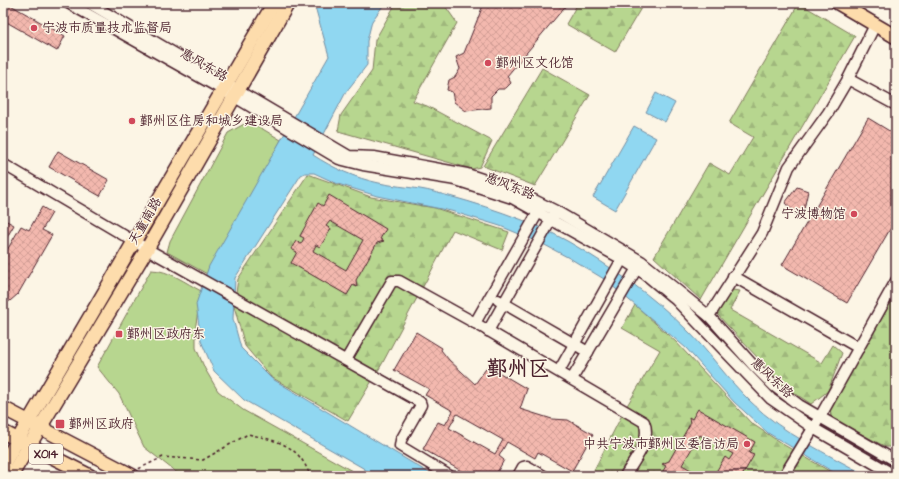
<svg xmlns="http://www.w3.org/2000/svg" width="899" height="479" font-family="'Architects Daughter','LXGW WenKai TC',sans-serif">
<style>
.forest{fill:url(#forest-firs);stroke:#807a5d}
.green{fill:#b7d68f;stroke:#807a5d}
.water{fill:#90d7f1;stroke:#748da2}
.building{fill:url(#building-cross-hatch);stroke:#4a1f2b;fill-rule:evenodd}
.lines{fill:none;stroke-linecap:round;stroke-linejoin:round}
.minor-casing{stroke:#4a1f2b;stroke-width:13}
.major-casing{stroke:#4a1f2b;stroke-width:16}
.minor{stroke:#fcf5e5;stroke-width:10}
.major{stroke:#fddcac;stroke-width:13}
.path-bridge{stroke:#4a1f2b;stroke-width:1.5;stroke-dasharray:3 3;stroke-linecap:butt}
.poi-dot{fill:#d1495b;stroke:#fcf5e5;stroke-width:1.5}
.labels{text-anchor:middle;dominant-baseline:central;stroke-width:3;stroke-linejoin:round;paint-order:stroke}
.shield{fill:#fcf5e5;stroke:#7f5f63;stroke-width:1}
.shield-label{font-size:12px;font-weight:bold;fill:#4a1f2b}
.poi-label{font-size:13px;fill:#4a1f2b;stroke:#fcf5e5;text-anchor:start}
.street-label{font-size:13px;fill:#4a1f2b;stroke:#fcf5e5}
.town-label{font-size:21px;font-weight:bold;fill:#4a1f2b;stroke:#fcf5e5}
</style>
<defs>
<pattern id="forest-firs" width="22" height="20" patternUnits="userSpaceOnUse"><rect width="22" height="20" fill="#b7d68f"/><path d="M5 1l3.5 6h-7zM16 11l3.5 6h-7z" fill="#9fb77c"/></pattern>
<pattern id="building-cross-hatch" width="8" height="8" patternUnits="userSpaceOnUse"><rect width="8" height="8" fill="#f3b8ae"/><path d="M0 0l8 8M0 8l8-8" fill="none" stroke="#d29e96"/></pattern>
</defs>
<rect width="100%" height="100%" fill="#fcf5e5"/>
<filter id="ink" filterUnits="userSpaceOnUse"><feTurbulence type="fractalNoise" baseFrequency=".025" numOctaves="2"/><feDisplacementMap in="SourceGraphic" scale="8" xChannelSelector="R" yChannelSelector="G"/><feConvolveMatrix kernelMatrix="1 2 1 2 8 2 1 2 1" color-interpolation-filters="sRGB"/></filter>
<g filter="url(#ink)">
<g class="forest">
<path d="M396,3h47l14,20 -44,78 14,5 65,35 -12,26 -8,2 -134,-38 3,-16 31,-44 3,-31z"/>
<path d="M578,3h66l-29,49 -49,-28z"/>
<path d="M799,3l56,33 -154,264 -47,-43 55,-94 21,12 23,-38 -24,-14z"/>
<path d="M542,68l48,27 -55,91 -52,-20z"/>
<path d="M308,174l63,23 64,11 74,24 -7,18 -49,-20 -71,134 -34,57 -77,-44 -26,-31 -11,-40 4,-27z"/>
<path d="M732,290l8,1 -10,19 92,53 11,-18 9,8 -14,38 -17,13 -27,-18 -68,-73z"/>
<path d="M896,292v151l-3,4h-7l-55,-29 -1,-8z"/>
<path d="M635,305l41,37 75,81 33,22 54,31h-247l34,-67 35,-59 -38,-22z"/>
</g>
<g class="green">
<path d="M246,123l10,2 25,15 -72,135 -42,-23 3,-11 58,-108z"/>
<path d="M151,270c18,0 35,13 50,21l-5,33v24l9,21 13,22 25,19 118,66h-180l-37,-29 -25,-53 -22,-27z"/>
</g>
<g class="water">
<path d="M314,3h71l-13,18 -5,20v24l-21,27 -33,63c20,13 42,23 66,28 18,4 37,4 55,9 43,11 97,28 135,50 43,25 84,54 119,89 22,22 40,49 63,71 32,32 77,52 116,74h-27l-72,-43 -34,-31 -48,-54 -82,-69 -33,-20 -30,-16 -41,-17 -49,-15 -74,-15 -39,-12 -24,-11h-9l-4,2 -66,103 -2,41 8,29 30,30 163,98h-61l-10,-8 -119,-68 -30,-29 -13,-30 -5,-37 13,-38 120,-210z"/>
<path d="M656,93l19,10 -10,19 -19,-10z"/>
<path d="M634,126l22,12 -41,72 -22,-13z"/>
</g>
<g class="building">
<path d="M3,3h4l58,33 -8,15 -54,-31z"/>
<path d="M484,3h84l-61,73 4,7 -6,6h-7l-7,7v12l-25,3 -12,-9 -2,-10 -5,-2 2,-10 6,-3 5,-8 -4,-12 8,-4z"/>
<path d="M868,118l28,17v84l-49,84 -65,-38z"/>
<path d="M58,151l51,29 -9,16 -51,-29z"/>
<path d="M797,187l11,4 -4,18 -8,6 -11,-12z"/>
<path d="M329,195l57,34 -6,10 4,2 -7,2 -21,37 1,7 -4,-2 -6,10 -56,-32 6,-11 -6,-3 5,-8 5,3 3,-6 -4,-2 18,-33 5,3zM330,221l33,19 -17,30 -33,-19 3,-6 4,2 11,-18 -5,-3z"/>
<path d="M42,207l10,6 -10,17 10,5 -34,59 -8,7 -7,1v-45l18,-31 8,4z"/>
<path d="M3,219l11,6 -11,19z"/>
<path d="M416,332l26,16 -1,2 8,10 26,24 13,-18 39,23 -7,20 32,10 16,1 25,14 -21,37 -34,-19 -3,6 -28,-16 -8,14 5,4 -9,16h-25l-47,-27 15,-27 7,3 8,-14 -28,-16 4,-6 -35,-19zM457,414l46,26 -8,14 -46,-26z"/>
<path d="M698,409l57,33 -6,11 5,2 -12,21 -28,-1 11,-18 4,3 4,-6 -33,-19 -18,30 20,11h-42l6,-10 -4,-2 7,-3 21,-37 -1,-7 3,2z"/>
</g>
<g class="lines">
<g class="minor-casing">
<g id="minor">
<path d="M68,3l155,87 116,69 24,6 93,15 56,18 110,61 23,15 31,26 95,99 42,29 83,48"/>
<path d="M89,3l260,153 25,1 93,17 45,15 44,22 85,50 68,55 43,48 22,22 25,19 97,56"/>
<path d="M848,79l48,26"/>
<path d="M3,164l144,85 273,153 1,3 -20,35 -1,6 50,30"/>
<path d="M541,207l-66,116 169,99c8,19 -10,38 -19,54"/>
<path d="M733,276l126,72"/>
<path d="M498,300l90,52"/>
<path d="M709,316l53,-83 27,-66 39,-54 20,-34 27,-54"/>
<path d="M488,331l67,-118"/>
<path d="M346,360l46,-79h7l76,42"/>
<path d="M559,371l66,-117"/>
<path d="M572,379l68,-116"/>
<path d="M518,476l5,-9 4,-1 17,10"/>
<path d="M784,476l36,-59 76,-136"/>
</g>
</g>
<g class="major-casing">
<g id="major">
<path d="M838,3l58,34"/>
<path d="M3,408l130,68"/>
<path d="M3,432l87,44"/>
<path d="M3,465l271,-462"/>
<path d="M11,476l136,-227 141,-246"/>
</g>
</g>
<use href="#minor" class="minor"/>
<use href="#major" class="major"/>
<path class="path-bridge" d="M128,474l35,-17 40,3 45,-26c29,7 51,10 62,42"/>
</g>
</g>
<g class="poi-dot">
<circle cx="34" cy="28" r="4"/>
<circle cx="488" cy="63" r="4"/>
<circle cx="132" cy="121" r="4"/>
<circle cx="854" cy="214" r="4"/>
<rect x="115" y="330" width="8" height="8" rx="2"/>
<rect x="55" y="419" width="10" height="10" rx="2"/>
<circle cx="747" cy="444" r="4"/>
</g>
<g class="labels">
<rect class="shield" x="29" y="444" width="34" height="20" rx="3"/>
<g class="shield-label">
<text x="46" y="454">X014</text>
</g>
<g class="poi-label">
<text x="42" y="28">宁波市质量技术监督局</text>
<text x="496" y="63">鄞州区文化馆</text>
<text x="140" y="121">鄞州区住房和城乡建设局</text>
<text x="846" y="214" text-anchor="end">宁波博物馆</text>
<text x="127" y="334">鄞州区政府东</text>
<text x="69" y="424">鄞州区政府</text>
<text x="739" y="444" text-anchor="end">中共宁波市鄞州区委信访局</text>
</g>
<g class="street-label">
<text transform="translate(204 65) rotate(30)">惠风东路</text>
<text transform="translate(510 186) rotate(21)">惠风东路</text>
<text transform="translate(145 221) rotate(-60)">天童南路</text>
<text transform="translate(772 378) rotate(43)">惠风东路</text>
</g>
<g class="town-label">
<text x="518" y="368">鄞州区</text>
</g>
</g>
<rect width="899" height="479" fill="none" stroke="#fcf5e5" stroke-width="16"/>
<rect x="8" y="8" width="883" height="463" fill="none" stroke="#4a1f2b" stroke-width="1.5" filter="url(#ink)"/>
</svg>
